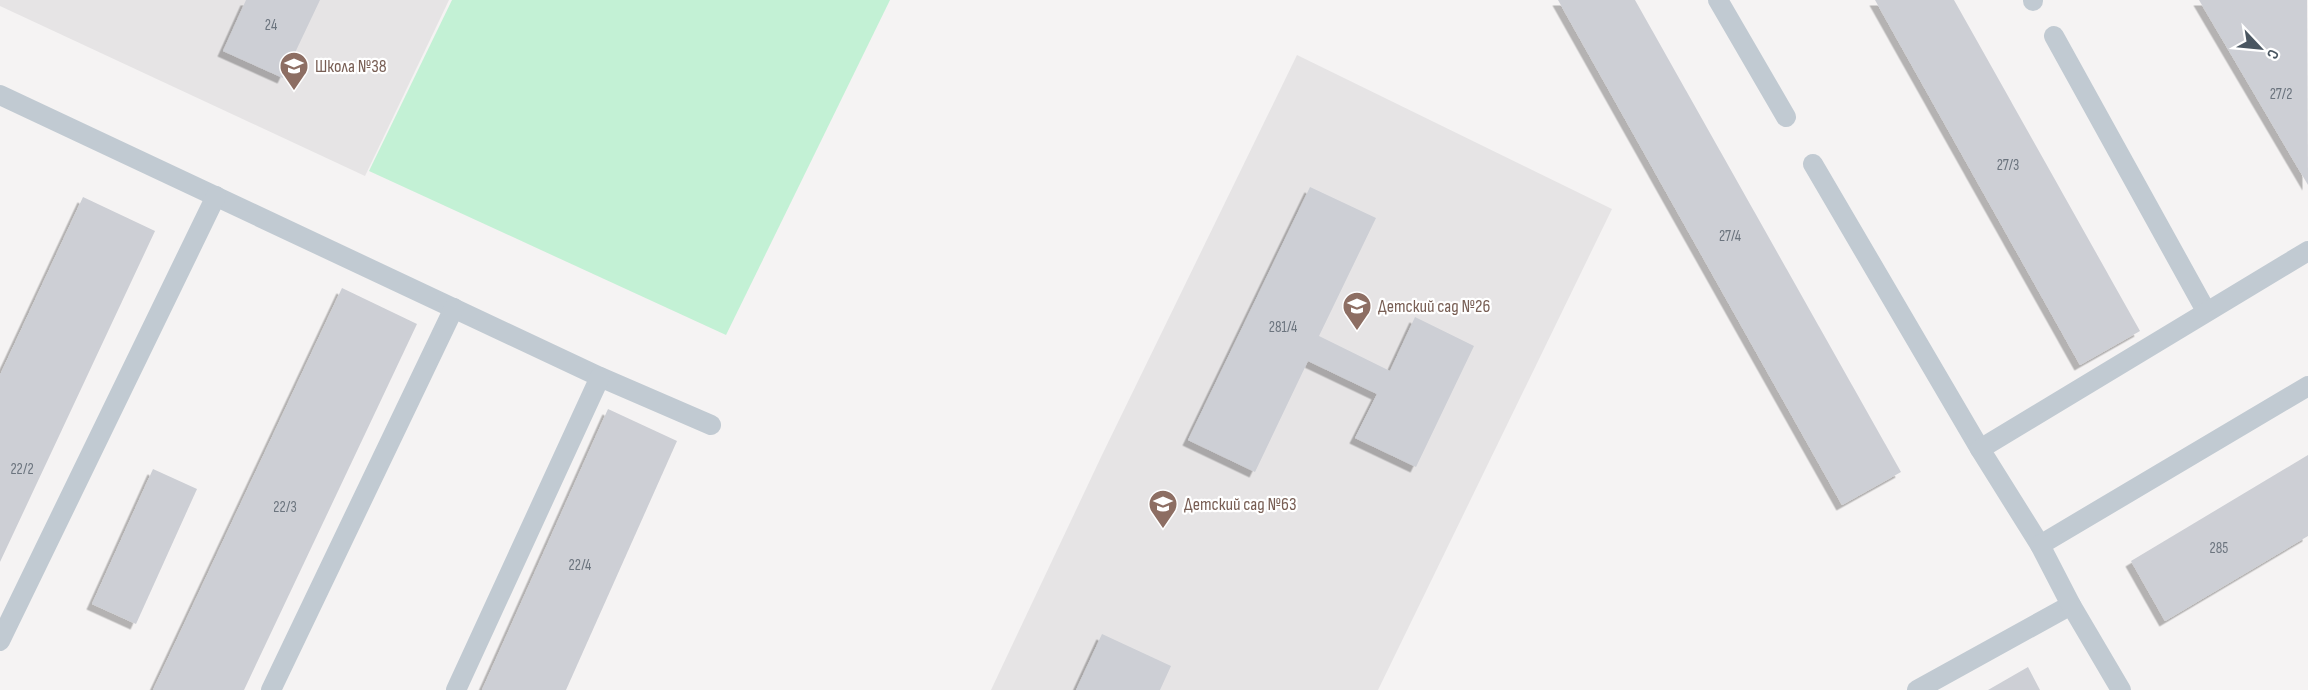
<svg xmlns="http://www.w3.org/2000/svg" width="2308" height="690" font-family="'Sofia Sans Condensed',sans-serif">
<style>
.education{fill:#e6e4e5}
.green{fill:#c3f1d5}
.building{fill:#cdcfd5;filter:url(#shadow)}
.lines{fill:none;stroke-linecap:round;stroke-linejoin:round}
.service{stroke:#c1cad2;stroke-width:20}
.labels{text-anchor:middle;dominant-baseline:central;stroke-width:4.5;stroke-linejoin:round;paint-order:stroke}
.number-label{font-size:15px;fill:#6b747e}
.education-label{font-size:18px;fill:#785e54;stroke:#fff;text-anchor:start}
</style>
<defs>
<filter id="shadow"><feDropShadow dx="-5.5" dy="5.5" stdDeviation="0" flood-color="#0004"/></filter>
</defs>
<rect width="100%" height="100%" fill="#f5f3f3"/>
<g class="education">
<path d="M0,0h449l-84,176 -365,-170z"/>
<path d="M1297,55l315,154 -234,481h-387l111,-235z"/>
</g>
<path class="green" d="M452,0h438l-164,335 -357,-164z"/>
<g class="building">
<path d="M246,0h74l-37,78 -60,-27z"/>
<path d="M1558,0h77l266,472 -59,33z"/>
<path d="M1875,0h79l186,331 -60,34z"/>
<path d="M2199,0h108l1,185z"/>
<path d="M1310,187l66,31 -57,118 71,35 25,-54 59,29 -58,121 -61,-29 22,-44 -69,-33 -53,111 -67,-32z"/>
<path d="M83,197l72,34 -155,331v-187z"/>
<path d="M342,288l75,36 -173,366h-91z"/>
<path d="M608,409l69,32 -111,249h-84z"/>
<path d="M2308,455v81l-143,85 -34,-60z"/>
<path d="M153,469l44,20 -61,135 -44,-20z"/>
<path d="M1102,634l69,32 -11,24h-84z"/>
<path d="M2028,667l12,23h-52z"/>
</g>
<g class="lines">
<g class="service">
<path d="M1718,0l68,117"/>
<path d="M2033,0v1"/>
<path d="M2054,36l152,275"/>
<path d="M0,95l600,282 111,48"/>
<path d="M1813,164l167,285"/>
<path d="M2040,545l-60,-96 328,-198"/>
<path d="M0,641l216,-445"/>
<path d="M271,690l183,-382"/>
<path d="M456,690l144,-313"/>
<path d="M1917,690l154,-85"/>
<path d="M2121,690l-50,-85 -31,-60 268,-159"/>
</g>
</g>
<defs>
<g id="school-pin" transform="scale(1.5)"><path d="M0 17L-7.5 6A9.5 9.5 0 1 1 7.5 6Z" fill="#8d6e63" stroke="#fff"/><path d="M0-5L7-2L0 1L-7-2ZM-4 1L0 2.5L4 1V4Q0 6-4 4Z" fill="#fff"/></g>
</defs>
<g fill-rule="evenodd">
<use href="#school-pin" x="294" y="66"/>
<use href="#school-pin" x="1357" y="306"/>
<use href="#school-pin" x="1163" y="504"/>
</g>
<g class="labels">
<g class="number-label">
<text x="271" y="25">24</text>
<text x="2281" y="94">27/2</text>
<text x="2008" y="165">27/3</text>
<text x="1730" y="236">27/4</text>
<text x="1283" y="327">281/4</text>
<text x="22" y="469">22/2</text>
<text x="285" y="507">22/3</text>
<text x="2219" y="548">285</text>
<text x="580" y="565">22/4</text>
</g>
<g class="education-label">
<text x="315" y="66">Школа №38</text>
<text x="1378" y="306">Детский сад №26</text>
<text x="1184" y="504">Детский сад №63</text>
</g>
</g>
<g transform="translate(2260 48) rotate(116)" stroke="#ffffff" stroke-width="4.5" paint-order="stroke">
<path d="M0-4.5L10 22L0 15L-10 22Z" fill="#4a5661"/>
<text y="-9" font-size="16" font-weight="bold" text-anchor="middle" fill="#4a5661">С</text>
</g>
</svg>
